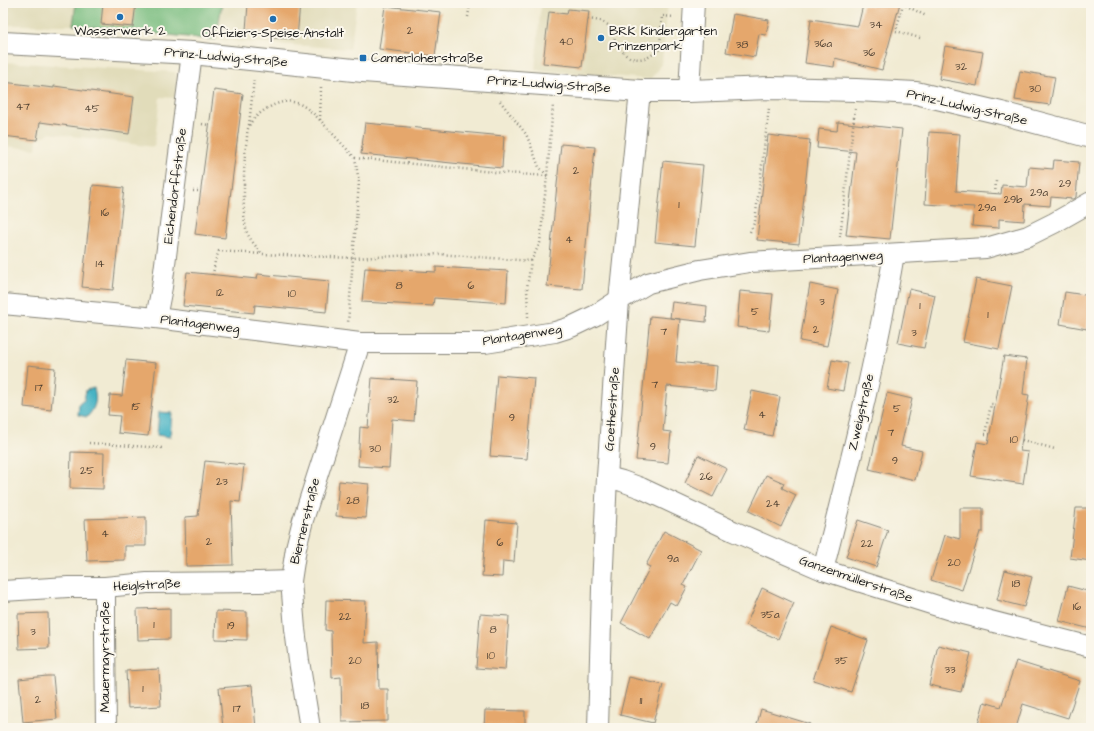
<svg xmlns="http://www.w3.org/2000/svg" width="1094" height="731" font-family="'Architects Daughter',sans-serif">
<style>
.built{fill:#e1dcba}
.forest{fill:#7abd80;stroke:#4b6c4e}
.water{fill:#47b3c4;stroke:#326870}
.building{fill:#e5a76c}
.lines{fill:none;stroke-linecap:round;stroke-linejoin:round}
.minor-casing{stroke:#868478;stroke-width:22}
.tertiary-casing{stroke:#868478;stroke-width:24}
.path{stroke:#868478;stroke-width:2.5;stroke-dasharray:1 3;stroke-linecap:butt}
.minor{stroke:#fff;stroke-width:20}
.tertiary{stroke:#fff;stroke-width:22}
.poi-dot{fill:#1f6fb2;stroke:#fbf7ec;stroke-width:1.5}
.labels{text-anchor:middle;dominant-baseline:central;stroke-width:4;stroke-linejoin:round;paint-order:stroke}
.number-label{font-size:11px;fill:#4e3f30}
.poi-label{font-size:13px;fill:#1c1c1c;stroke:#fbf7ec}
.street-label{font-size:13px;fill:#1c1c1c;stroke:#fbf7ec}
</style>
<rect width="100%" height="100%" fill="#fbf7ec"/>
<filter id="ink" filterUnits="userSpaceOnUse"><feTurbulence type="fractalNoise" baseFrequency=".025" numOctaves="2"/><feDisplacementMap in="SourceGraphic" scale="8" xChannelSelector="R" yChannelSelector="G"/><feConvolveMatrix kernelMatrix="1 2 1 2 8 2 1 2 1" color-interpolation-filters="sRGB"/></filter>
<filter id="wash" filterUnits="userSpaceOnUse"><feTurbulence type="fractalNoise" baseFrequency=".012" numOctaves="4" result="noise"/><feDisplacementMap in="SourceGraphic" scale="16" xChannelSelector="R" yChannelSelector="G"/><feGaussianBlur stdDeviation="0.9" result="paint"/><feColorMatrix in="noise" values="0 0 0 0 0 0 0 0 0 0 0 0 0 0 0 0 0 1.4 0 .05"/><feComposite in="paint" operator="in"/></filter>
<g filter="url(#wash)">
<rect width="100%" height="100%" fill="#f1ebd3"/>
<g class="built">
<path d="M3,3h73l-3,22h-70z"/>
<path d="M222,3h135l-7,46 -134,-9z"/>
<path d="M542,3h126l-6,60 -3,6 -9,10 -115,-9 5,-57z"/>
<path d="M3,62l172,10 2,4 -2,22 -15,-1 -6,50 -104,-14 -13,7 -1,9 -33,-3z"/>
</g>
<path class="forest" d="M76,3h146l-6,37 -143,-15z"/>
<g class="water">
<path d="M94,388c3,11 2,20 -7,29l-9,-2 1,-11 5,-4 2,-10z"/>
<path d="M159,412l13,1 -2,24 -13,-2z"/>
</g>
<g id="blocks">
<g class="building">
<path d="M103,3h33l-3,24 -32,-3z"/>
<path d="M262,3h38l-3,36 -24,-1v-6l-27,-2 2,-26 14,2z"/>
<path d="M873,3h27l-18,67 -47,-12 -1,9 -29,-4 6,-44 47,7 5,-21 9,2z"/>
<path d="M385,6l56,6 -6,44 -56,-7z"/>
<path d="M568,9l21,2 -7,56 -39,-4 6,-51 18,2z"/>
<path d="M733,14l36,6 -3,15 -7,-1 -4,23 -29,-5z"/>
<path d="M945,46l38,6 -6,34 -38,-7z"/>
<path d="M1020,71l35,6 -5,28 -35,-5z"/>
<path d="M3,82l51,6v-2l80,11 -5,37 -89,-12 -3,18 -34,-4z"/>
<path d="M214,90l29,4 -18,144 -30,-4z"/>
<path d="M838,122l64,7 -12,110 -44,-4 10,-83 -39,-4 2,-19 18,2z"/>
<path d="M365,123l139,13 -2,32 -141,-14z"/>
<path d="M929,132l31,2 -4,57 45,3 1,-9 25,2 2,-20 24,2 1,-9 25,2 -3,35 -3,2 -22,-2 -1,9 -25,-2 -1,17 -25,-2v9l-27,-2 2,-19 -49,-3z"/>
<path d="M768,135l42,5 -11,104 -42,-4z"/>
<path d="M561,144l34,3 -13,142 -35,-3z"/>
<path d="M663,161l40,4 -8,81 -40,-4z"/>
<path d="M93,185l31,3 -11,102 -31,-3z"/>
<path d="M436,267l72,4 -2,32 -72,-5 -1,8 -71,-4 3,-34 71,4z"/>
<path d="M187,272l70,7 1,-5 71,7 -3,31 -71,-7 -1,8 -71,-7z"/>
<path d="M976,279l36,7 -13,63 -36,-7z"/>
<path d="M810,284l28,6 -11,56 -27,-5z"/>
<path d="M909,289l26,6 -11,53 -26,-5z"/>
<path d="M740,291l33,3 -4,37 -32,-4z"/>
<path d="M1065,292l26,4v7l-4,26 -27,-5z"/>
<path d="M672,302l35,4 -1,16 -36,-4z"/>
<path d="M650,316l30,3 -4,43 41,4 -2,25 -48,-5 -4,45 8,1 -3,31 -32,-3z"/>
<path d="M1004,356l23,3 -4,35 6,1 -9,56 8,1 -5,32 -52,-8 6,-34 11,2z"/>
<path d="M126,360l30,3 -8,73 -30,-3 2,-17 -12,-1 2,-20 12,1z"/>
<path d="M832,360l16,3 -5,28 -16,-3z"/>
<path d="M28,365l27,3 -4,42 -27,-3z"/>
<path d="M497,375l37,3 -7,81 -37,-3z"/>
<path d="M372,378l45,3 -3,40 -22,-2 -3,49 -31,-2 2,-39 8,1z"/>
<path d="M752,391l28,6 -8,39 -28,-6z"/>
<path d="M887,393l25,6 -11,47 21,5 -7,29 -46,-11z"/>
<path d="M71,452l33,1 -1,36 -33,-1z"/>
<path d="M698,455l29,14 -14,28 -28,-14z"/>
<path d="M205,461l39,4 -4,37 -9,-1 2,64 -47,1 -1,-49 13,-1z"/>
<path d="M766,475l18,8 -2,5 14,7 -15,32 -32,-16z"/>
<path d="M339,481l30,3 -3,34 -30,-2z"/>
<path d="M960,508h23v24h-3l-18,58 -31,-10 14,-45 15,4z"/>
<path d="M1076,508h15v53l-21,-3z"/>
<path d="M146,517v29h-21v14l-38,1 -2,-42z"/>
<path d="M486,520l31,3 -3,39 -11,-1 -1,16 -20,-1z"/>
<path d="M858,520l30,10 -12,37 -30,-10z"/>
<path d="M664,531l37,19 -18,35 4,2 -10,19 -7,-4 -20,37 -29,-16 29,-56 -4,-2z"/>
<path d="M1005,570l27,7 -8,30 -27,-7z"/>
<path d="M1068,586l23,6v37l-32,-8z"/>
<path d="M762,588l32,15 -16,36 -32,-14z"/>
<path d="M326,600l40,1 -2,42 14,-1 1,47h9v32l-46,1 -1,-45 -9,1 -1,-47 -6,-1z"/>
<path d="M170,608v31l-32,1 -1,-31z"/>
<path d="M216,611l31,1v28l-32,-1z"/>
<path d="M48,613l1,35 -30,1 -1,-35z"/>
<path d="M480,614l29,2 -4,54 -29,-2z"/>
<path d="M831,627l37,13 -17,52 -38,-12z"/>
<path d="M938,645l33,8 -10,39 -32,-7z"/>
<path d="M1016,661l64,20 -12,37 -45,-14 -7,24h-39l7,-26 17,5z"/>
<path d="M159,669l2,37 -33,2 -2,-37z"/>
<path d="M47,676h6l4,43 -34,3 -4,-43z"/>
<path d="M629,677l34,8 -10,38 -33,-8z"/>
<path d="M252,685l4,43h-33l-4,-40z"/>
<path d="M761,709l49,15v4h-54z"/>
<path d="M485,710l40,1v17h-41z"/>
</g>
</g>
</g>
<g filter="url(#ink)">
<use href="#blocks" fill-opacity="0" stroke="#868478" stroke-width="1"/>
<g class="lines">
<g class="minor-casing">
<g id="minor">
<path d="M689,91l5,-88"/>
<path d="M3,304l153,14 204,25h125l70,-11 16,-5 25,-12 23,-15 29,-17 52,-13 50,-8 236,-14 42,-12 26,-13 37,-21"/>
<path d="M156,318l6,-31 30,-234"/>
<path d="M607,477l15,4 19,7 92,43 90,39 140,44 128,33"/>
<path d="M823,570c27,-105 53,-210 71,-316"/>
<path d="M105,587v45l1,96"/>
<path d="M3,591l65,-4h37l42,-4 112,-1 32,-1"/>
<path d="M310,728l-11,-67 -4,-32 -4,-48 5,-33 7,-28 57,-177"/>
<path d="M598,728l4,-140 5,-111 12,-177 21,-209"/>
</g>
</g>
<g class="tertiary-casing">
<path id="tertiary" d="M3,43l189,10 171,18 277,20h49l82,-3 85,2 60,3 85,20 90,24"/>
</g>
<g class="path">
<path d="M309,7v-4"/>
<path d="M468,17l2,-14"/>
<path d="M588,19l13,2 7,4 7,15 5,9 6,6 5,3 8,1 8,-1 11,-7 2,-5 2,-30 12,1"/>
<path d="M920,38l-24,-7 7,-27 23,12"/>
<path d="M321,87l-1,33 35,38 4,24 -11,141"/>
<path d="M500,101l26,33 5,12 8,21 8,8"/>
<path d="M320,120c-18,-18 -30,-25 -54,-11 -6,4 -15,11 -17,17 -2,4 -2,9 -2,13 -3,17 -3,34 -3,52 0,12 -1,25 2,37 1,9 10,18 16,26l91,4 86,-4 92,7 -4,27 1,29"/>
<path d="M202,124l7,1"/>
<path d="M249,125l5,-46"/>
<path d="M355,158l138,14 54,4"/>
<path d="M193,191h7"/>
<path d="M995,194l1,-13"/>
<path d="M750,232l5,-11 14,-113"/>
<path d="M840,237l15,-128"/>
<path d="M531,261l9,-18 7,-67 6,-71"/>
<path d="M213,275l2,-14 4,-10 42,3"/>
<path d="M990,434h-5l6,-30h4"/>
<path d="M1022,440l33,9"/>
<path d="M89,443l74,5"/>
</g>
<use href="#minor" class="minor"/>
<use href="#tertiary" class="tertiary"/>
</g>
</g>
<g class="poi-dot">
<circle cx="120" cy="17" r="4"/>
<circle cx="273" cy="19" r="4"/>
<circle cx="601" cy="38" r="4"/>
<rect x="359" y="54" width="8" height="8" rx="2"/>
</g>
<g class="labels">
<g class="number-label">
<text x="876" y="24">34</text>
<text x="410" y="30">2</text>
<text x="566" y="41">40</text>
<text x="823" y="43">36a</text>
<text x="742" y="44">38</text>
<text x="869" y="52">36</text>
<text x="961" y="66">32</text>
<text x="1035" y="88">30</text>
<text x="23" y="106">47</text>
<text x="92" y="108">45</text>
<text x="576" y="170">2</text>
<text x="1065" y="183">29</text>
<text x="1039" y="192">29a</text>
<text x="1013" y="199">29b</text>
<text x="679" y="204">1</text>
<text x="987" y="207">29a</text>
<text x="105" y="212">16</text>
<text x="569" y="239">4</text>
<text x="100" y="263">14</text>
<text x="399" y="285">8</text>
<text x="471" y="285">6</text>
<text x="220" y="292">12</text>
<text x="292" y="293">10</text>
<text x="822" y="301">3</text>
<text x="920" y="305">1</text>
<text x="755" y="311">5</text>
<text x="988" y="314">1</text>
<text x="816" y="329">2</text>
<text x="664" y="331">7</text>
<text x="914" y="332">3</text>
<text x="655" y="384">7</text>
<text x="39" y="387">17</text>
<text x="393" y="399">32</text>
<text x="136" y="406">15</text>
<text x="897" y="408">5</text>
<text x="762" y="414">4</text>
<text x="512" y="417">9</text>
<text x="891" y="432">7</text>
<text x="1014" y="439">10</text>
<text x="653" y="446">9</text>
<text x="375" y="448">30</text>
<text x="895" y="460">9</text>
<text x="87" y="470">25</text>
<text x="706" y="476">26</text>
<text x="222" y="481">23</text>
<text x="353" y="500">28</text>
<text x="773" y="503">24</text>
<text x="105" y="533">4</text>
<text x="209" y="541">2</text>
<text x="500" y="542">6</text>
<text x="867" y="543">22</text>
<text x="673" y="558">9a</text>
<text x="954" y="562">20</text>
<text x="1016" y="583">18</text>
<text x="1077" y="606">16</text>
<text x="770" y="614">35a</text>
<text x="345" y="616">22</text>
<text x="154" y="624">1</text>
<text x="231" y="625">19</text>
<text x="493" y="629">8</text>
<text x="33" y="631">3</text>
<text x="491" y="655">10</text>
<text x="355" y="660">20</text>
<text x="841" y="660">35</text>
<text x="950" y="669">33</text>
<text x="143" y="688">1</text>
<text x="38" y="699">2</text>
<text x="641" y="700">11</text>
<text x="365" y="705">18</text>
<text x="237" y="708">17</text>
</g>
<g class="poi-label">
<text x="120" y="31">Wasserwerk 2</text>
<text x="609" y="31" text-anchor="start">BRK Kindergarten<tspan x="609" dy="15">Prinzenpark</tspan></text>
<text x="273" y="33">Offiziers-Speise-Anstalt</text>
<text x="371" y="58" text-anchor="start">Camerloherstraße</text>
</g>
<g class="street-label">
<text transform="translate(226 57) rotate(5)">Prinz-Ludwig-Straße</text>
<text transform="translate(549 84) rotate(4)">Prinz-Ludwig-Straße</text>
<text transform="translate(967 107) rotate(13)">Prinz-Ludwig-Straße</text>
<text transform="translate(175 186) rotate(-83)">Eichendorffstraße</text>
<text transform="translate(843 257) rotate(-3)">Plantagenweg</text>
<text transform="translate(200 324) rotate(7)">Plantagenweg</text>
<text transform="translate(522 335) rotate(-9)">Plantagenweg</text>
<text transform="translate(612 409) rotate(-86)">Goethestraße</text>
<text transform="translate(861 412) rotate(-77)">Zweigstraße</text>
<text transform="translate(305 521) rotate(-76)">Biernerstraße</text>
<text transform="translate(856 579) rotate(19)">Ganzenmüllerstraße</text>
<text transform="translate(147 585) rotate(-3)">Heiglstraße</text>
<text transform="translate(105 657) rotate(-90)">Mauermayrstraße</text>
</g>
</g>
<rect width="1094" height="731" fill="none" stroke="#fbf7ec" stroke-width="16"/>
</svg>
